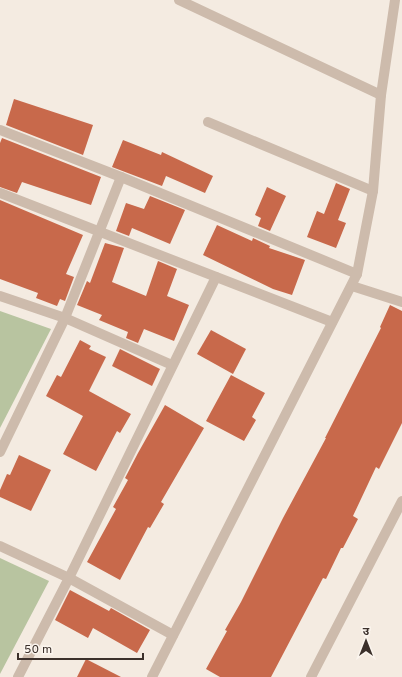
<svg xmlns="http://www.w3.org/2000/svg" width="402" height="677" font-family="Overpass,'Noto Sans Devanagari',sans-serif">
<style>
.green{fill:#b8c4a0}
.building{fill:#c8694b}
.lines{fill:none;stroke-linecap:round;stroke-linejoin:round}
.minor{stroke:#cdbbac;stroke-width:10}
</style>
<rect width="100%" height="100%" fill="#f4ebe1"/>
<g class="green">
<path d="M0,311l51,18 -51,99z"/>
<path d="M0,558l49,23 -49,93z"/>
</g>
<g class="building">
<path d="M14,99l79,26 -10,30 -77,-30z"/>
<path d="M2,138l99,39 -10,28 -69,-23 -5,11 -17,-6v-44z"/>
<path d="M123,140l38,15 1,-3 51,24 -8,17 -39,-17 -4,10 -50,-19z"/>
<path d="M336,183l14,6 -12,31 8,3 -10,25 -29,-11 10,-26 7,3z"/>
<path d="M267,187l19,9 -16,35 -12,-5 3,-8 -6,-3z"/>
<path d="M150,196l35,14 -15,34 -38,-16 -3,8 -13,-5 10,-28 18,6z"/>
<path d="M0,200l83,35 -17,39 8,3 -9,24 -5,-2 -3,7 -21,-8 2,-5 -38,-14z"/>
<path d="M217,225l35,16 1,-3 17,8 -1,2 36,12 -13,35 -19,-6 -70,-34z"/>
<path d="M105,243l19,5 -12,34 34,14 12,-35 19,8 -10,27 22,9 -15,36 -30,-12 -6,14 -12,-5 2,-6 -29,-12 3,-5 -25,-10 10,-24 3,2z"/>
<path d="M390,305l12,6v112l-23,46 -3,-2 -23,49 5,3 -15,29h-2l-15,31 -3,-1 -52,99h-51l-14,-8 21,-38 -2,-1 16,-28 42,-84 43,-80h-1l56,-110 -1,-1z"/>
<path d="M211,330l35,19 -13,25 -36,-20z"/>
<path d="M80,340l11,6 -2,3 17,8 -17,34 42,23 -11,19 -3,-2 -21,40 -33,-17 20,-38 -37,-20 11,-21 4,2z"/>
<path d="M120,349l40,20 -8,17 -40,-20z"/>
<path d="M231,375l34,18 -13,24 4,3 -12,21 -38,-20z"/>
<path d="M165,405l39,23 -43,74 3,2 -14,24 -2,-1 -28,53 -33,-18 29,-53 -3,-2 15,-27 -3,-2 13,-25z"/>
<path d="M19,455l32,15 -20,41 -31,-14v-7l7,-16 3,1z"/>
<path d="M70,590l39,21 2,-3 39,22 -13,23 -44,-25 -5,10 -33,-18z"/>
<path d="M86,659l35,18h-44z"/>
</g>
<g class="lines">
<g class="minor">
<path d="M179,0l202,95"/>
<path d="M208,122l165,69"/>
<path d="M0,130l121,47 236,97"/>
<path d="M0,193l332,129"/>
<path d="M352,286l50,16"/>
<path d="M0,296l65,22 107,47"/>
<path d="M0,452l65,-134 56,-141"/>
<path d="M0,546l69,32 104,57"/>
<path d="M18,677l51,-99 147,-301"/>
<path d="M152,677l205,-403 16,-83 8,-96 14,-95"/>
<path d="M311,677l91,-176"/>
</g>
</g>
<g transform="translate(366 641)" stroke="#fbf5ee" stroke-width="3" paint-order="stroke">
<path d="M0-3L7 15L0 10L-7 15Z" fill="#3b302b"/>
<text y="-6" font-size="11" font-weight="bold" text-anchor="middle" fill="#3b302b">उ</text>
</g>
<path d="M18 653v6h125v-6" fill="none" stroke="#3b302b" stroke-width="2"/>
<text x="24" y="653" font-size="12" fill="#3b302b" stroke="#fbf5ee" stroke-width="3" paint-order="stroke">50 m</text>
</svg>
